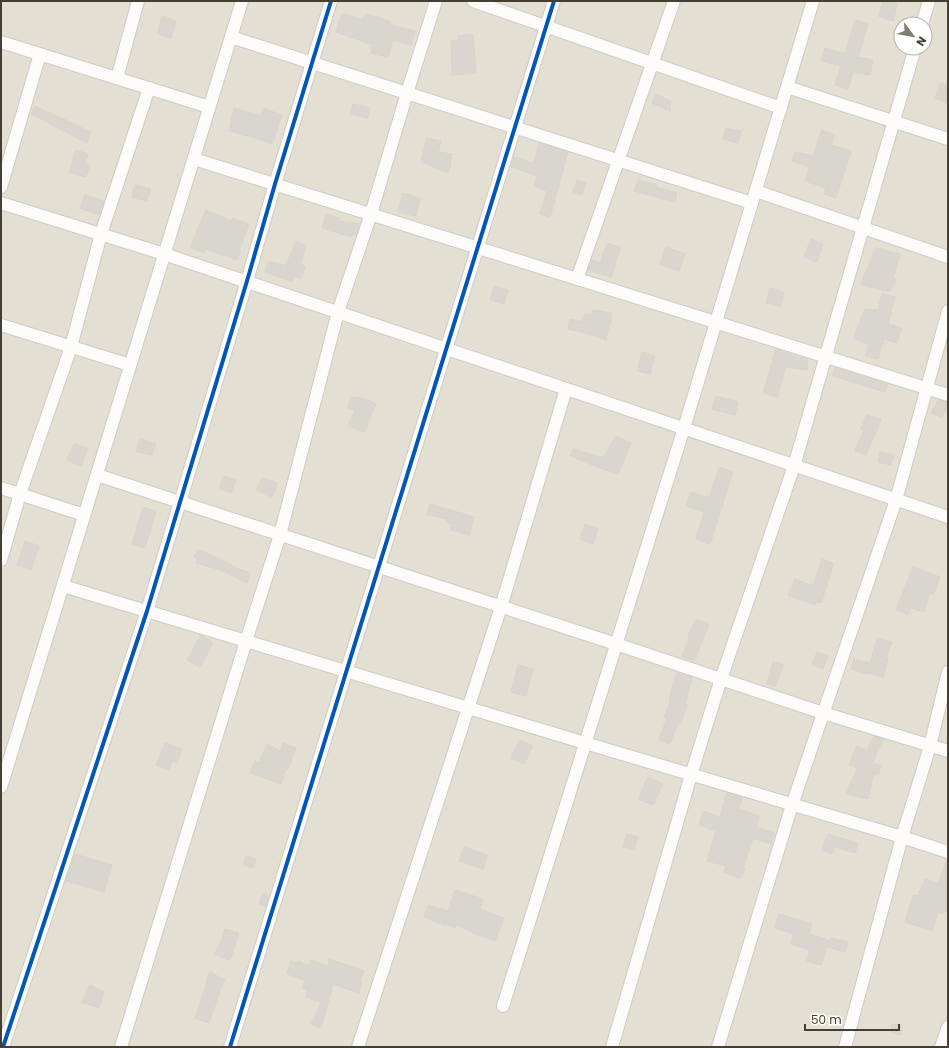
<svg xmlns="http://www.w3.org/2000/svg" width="949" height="1048" font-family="Poppins,sans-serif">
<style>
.residential{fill:#e4dfd3;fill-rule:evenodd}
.building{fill:#d8d6cf;stroke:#d7d4cc}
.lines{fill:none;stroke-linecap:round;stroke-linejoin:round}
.street-casing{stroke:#cdcac4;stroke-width:14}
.street{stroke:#fdfcfb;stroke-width:12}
.cycleway-casing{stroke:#fff;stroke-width:6}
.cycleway{stroke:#0057b8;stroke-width:4}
</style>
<rect width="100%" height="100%" fill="#efede6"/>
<path class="residential" d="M1,1h947v1046h-947zM901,24h24v24h-24z"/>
<g class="building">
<path d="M883,1h15l-5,20 -15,-5z"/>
<path d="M342,13l21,7 3,-7 24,9v3l25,6 -4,14 -18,-5 -5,17 -17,-4 2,-8 -37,-13z"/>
<path d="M162,16l14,5 -5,17 -14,-4z"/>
<path d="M855,20l13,4 -10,33 15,3 -3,15 -17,-3 -5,17 -13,-4 6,-19 -20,-5 4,-13 20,6z"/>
<path d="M473,34l3,39 -24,2 -1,-34h8l-1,-5z"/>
<path d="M940,83l8,3v17l-13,-5z"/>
<path d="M656,94l15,7 -1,10 -18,-8z"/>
<path d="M353,104l17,4 -2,10 -17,-4z"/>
<path d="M35,106l27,13v-1l22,11 7,2 -4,12 -56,-29z"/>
<path d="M234,108l27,8 2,-8 19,7 -10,29 -17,-6 -26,-7z"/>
<path d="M726,128l15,3 -3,12 -15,-4z"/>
<path d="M822,130l13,5 -4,10 20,6 -15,47 -12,-4 2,-6 -21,-7 5,-14 -18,-6 3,-9 18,4z"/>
<path d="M427,138l14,3 -3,11 14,2 -3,19 -28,-11z"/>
<path d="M540,143l28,9 -18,65 -10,-3 7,-23 -13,-5 3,-10 -26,-9 3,-10 19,6z"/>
<path d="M76,150l12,4 -3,9 5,2 -4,12 -17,-5z"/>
<path d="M577,180l9,3 -4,12 -9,-3z"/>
<path d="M638,180l19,5 -1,2 21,6 -2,9 -41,-11z"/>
<path d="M135,185l16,4 -4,12 -15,-4z"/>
<path d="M403,193l17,5 -4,18 -18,-4z"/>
<path d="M85,195l19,6 -5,14 -19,-7z"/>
<path d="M206,210l25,11 1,-3 17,6 -10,26h2l-4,10 -31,-11 -2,4 -14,-6z"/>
<path d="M326,214l14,4 -1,3 20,3 -3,11 -4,-1 -1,3 -29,-9z"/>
<path d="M811,239l12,5 -6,18 -13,-5z"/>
<path d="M296,241l11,5 -7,18 6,3 -6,12 -5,-3 -2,6 -28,-10 4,-11 17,5z"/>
<path d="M607,243l14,4 -10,30 -23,-7 4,-10 8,3z"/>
<path d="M666,247l19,7 -6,17 -19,-7z"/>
<path d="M876,248l24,6 -7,24 3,1 -6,13 -29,-7 2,-7z"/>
<path d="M494,286l14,4 -4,14 -14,-4z"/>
<path d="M770,288l14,4 -4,15 -14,-4z"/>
<path d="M882,293l13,4 -7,27 14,4 -5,15 -13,-4 -6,20 -13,-3 4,-11 -16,-7 12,-29 13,1z"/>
<path d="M593,310l19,3 -2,13h-1l-3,14 -20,-7 -18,-4 2,-10 13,3 2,-8 7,1z"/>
<path d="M776,349l22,8 10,2 -1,11 -22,-3 -7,30 -1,-1 -1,1 -13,-4z"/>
<path d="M642,352l13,4 -5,18 -13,-3z"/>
<path d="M835,368l43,13 9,4 -2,7 -52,-16z"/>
<path d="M716,396l22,6 -3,13 -23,-6z"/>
<path d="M350,397l12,1 14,6 -12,28 -16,-6 7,-16 -7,-1z"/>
<path d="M938,400l10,2v3l-6,13 -11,-5z"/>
<path d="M867,414l14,6 -15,35 -11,-4 9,-21 -3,-1z"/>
<path d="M615,436l16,7 -13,32 -48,-19 3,-7 31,9z"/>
<path d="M140,439l16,5 -4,11 -16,-3z"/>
<path d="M74,444l14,4 -7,18 -14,-6z"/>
<path d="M880,452l14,3 -3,10 -13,-3z"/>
<path d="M719,467l14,5 -23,72 -14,-5 8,-27 -18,-6 5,-14 18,6z"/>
<path d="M223,476l13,4 -5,13 -12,-4z"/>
<path d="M262,477l16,6 -6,14 -16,-7z"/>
<path d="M430,504l45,13 -6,18 -18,-5 1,-6 -6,-2 1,-3 -20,-4z"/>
<path d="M143,507l13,4 -11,37 -13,-4z"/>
<path d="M585,524l13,5 -5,15 -13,-5z"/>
<path d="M25,541l14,5 -8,24 -14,-5z"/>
<path d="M198,549l35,16 -1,1 18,7 -3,10 -26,-13 -25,-7 2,-4 -4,-2z"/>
<path d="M822,559l12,4 -13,40 -5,-1 -1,3 -27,-10 7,-16 18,7z"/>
<path d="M913,567l27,10 -7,18 -4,-1 -5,18 -13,-4 -3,7 -12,-5z"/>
<path d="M696,619l13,6 -15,36 -12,-5 8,-20 -2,-1z"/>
<path d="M201,635l12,8 -13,24 -13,-7z"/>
<path d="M877,638l15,4 -6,15 2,1 -5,19 -14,-4 -1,1 -17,-5 3,-10 16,4z"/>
<path d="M817,652l11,4 -5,13 -11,-4z"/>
<path d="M773,661l10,3 -7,22 -9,-2z"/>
<path d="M518,665l15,4 -7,27 -15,-4z"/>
<path d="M676,673l16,4 -7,27h2l-6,19 -3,-1 -8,22 -11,-4 8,-22h-3l7,-18 -2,-1z"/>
<path d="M874,736l9,3 -6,14 -4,10 8,3 -3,9 -4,-1 -6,25 -22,-5 11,-26 -8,-3 7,-19 11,4z"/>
<path d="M519,740l14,6 -9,18 -13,-6z"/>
<path d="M165,743l17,6 -5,14 -5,-2 -3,9 -13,-5z"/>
<path d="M283,743l13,5 -8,21 -2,-1 -5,16 -31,-11 5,-12 4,2 8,-19 13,7z"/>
<path d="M648,777l15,7 -10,21 -15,-6z"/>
<path d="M727,793l15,4 -3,12 20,7 -3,11 18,6 -3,11 -18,-6 -10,30 2,1 -5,10 -16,-7 2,-6 -19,-5 9,-30 -17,-6 4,-14 17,6z"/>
<path d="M627,834l11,3 -4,12 -11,-2z"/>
<path d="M828,834l30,9 -3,10 -20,-6 -3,7 -11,-4z"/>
<path d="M464,847l23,8 -4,14 -24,-8z"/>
<path d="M75,854l37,11 -8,27 -38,-11z"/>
<path d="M246,856l10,3 -3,9 -10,-3z"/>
<path d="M946,861l2,1v41l-4,11 -6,-2 -6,19 -27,-9 8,-27 5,1 7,-17 13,5z"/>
<path d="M455,890l28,9 -3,10 24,9 -9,23 -19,-7 -20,-10 -1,4 -9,-4v2l-22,-9 4,-12 20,6z"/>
<path d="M262,893l7,2 -3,11 -7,-1z"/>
<path d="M779,914l33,10 -3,10 20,6 -8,25 -14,-4 3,-11 -19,-6 3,-10 -19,-6z"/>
<path d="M225,929l14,4 -9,27 -15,-6 6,-12z"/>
<path d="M831,938l17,4 -3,10 -17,-5z"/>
<path d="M329,959l35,12 -4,10 2,1 -3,11 -26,-9 -12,44 -10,-4 10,-22 -15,-5 2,-7 -6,-2 3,-8 -18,-6 4,-13 6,2 1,-2 11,5 2,-6 17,6z"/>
<path d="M210,972l15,8 -4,8 -12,35 -14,-5 12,-36 -1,-1z"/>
<path d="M90,985l14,7 -5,16 -17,-6z"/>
<path d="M892,1024l10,1 -1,10 -10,-2z"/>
</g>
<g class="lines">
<g class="street-casing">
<g id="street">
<path d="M473,1l308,107"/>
<path d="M922,24l7,-23"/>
<path d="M231,37l521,166"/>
<path d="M1,42l208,65"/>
<path d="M117,78l21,-77"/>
<path d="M787,87l161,52"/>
<path d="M194,159l754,236"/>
<path d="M1,187l39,-133"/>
<path d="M756,191l192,66"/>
<path d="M1,203l163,51 784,263"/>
<path d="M577,279l97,-278"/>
<path d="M1,325l129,40"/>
<path d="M97,475l519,169 207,69 125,38"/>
<path d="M1,488l83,27"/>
<path d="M1,560l19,-66 51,-147 30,-113 48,-146"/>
<path d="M63,586l522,157 317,94 46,15"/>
<path d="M1,787l241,-786"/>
<path d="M503,1006l181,-578 129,-427"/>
<path d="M3,1047l144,-436 100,-330 28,-97 56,-183"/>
<path d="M121,1047l125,-406 34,-106 58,-223 33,-98 36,-121 29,-92"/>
<path d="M230,1047l324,-1046"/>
<path d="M358,1047l143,-440 65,-218"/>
<path d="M612,1047l79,-272 30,-96 73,-213 121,-418"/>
<path d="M718,1047l74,-242 104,-305 52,-189"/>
<path d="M845,1047l57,-210 28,-91 18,-74"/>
<path d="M941,1047l7,-20"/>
</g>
</g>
<use href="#street" class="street"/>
<g class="cycleway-casing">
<g id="cycleway">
<path d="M3,1047l144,-436 100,-330 28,-97 56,-183"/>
<path d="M230,1047l324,-1046"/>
</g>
</g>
<use href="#cycleway" class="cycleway"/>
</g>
<rect width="949" height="1048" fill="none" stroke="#453f33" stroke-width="4"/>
<g transform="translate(913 36) rotate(122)"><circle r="19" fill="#ffffff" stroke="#b5b2ad"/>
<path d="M0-3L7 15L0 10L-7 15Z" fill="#807c72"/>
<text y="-6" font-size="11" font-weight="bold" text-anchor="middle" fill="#453f33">N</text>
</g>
<path d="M805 1024v6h94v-6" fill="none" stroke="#453f33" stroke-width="2"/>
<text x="811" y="1024" font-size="12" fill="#453f33" stroke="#ffffff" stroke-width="3" paint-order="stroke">50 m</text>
</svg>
